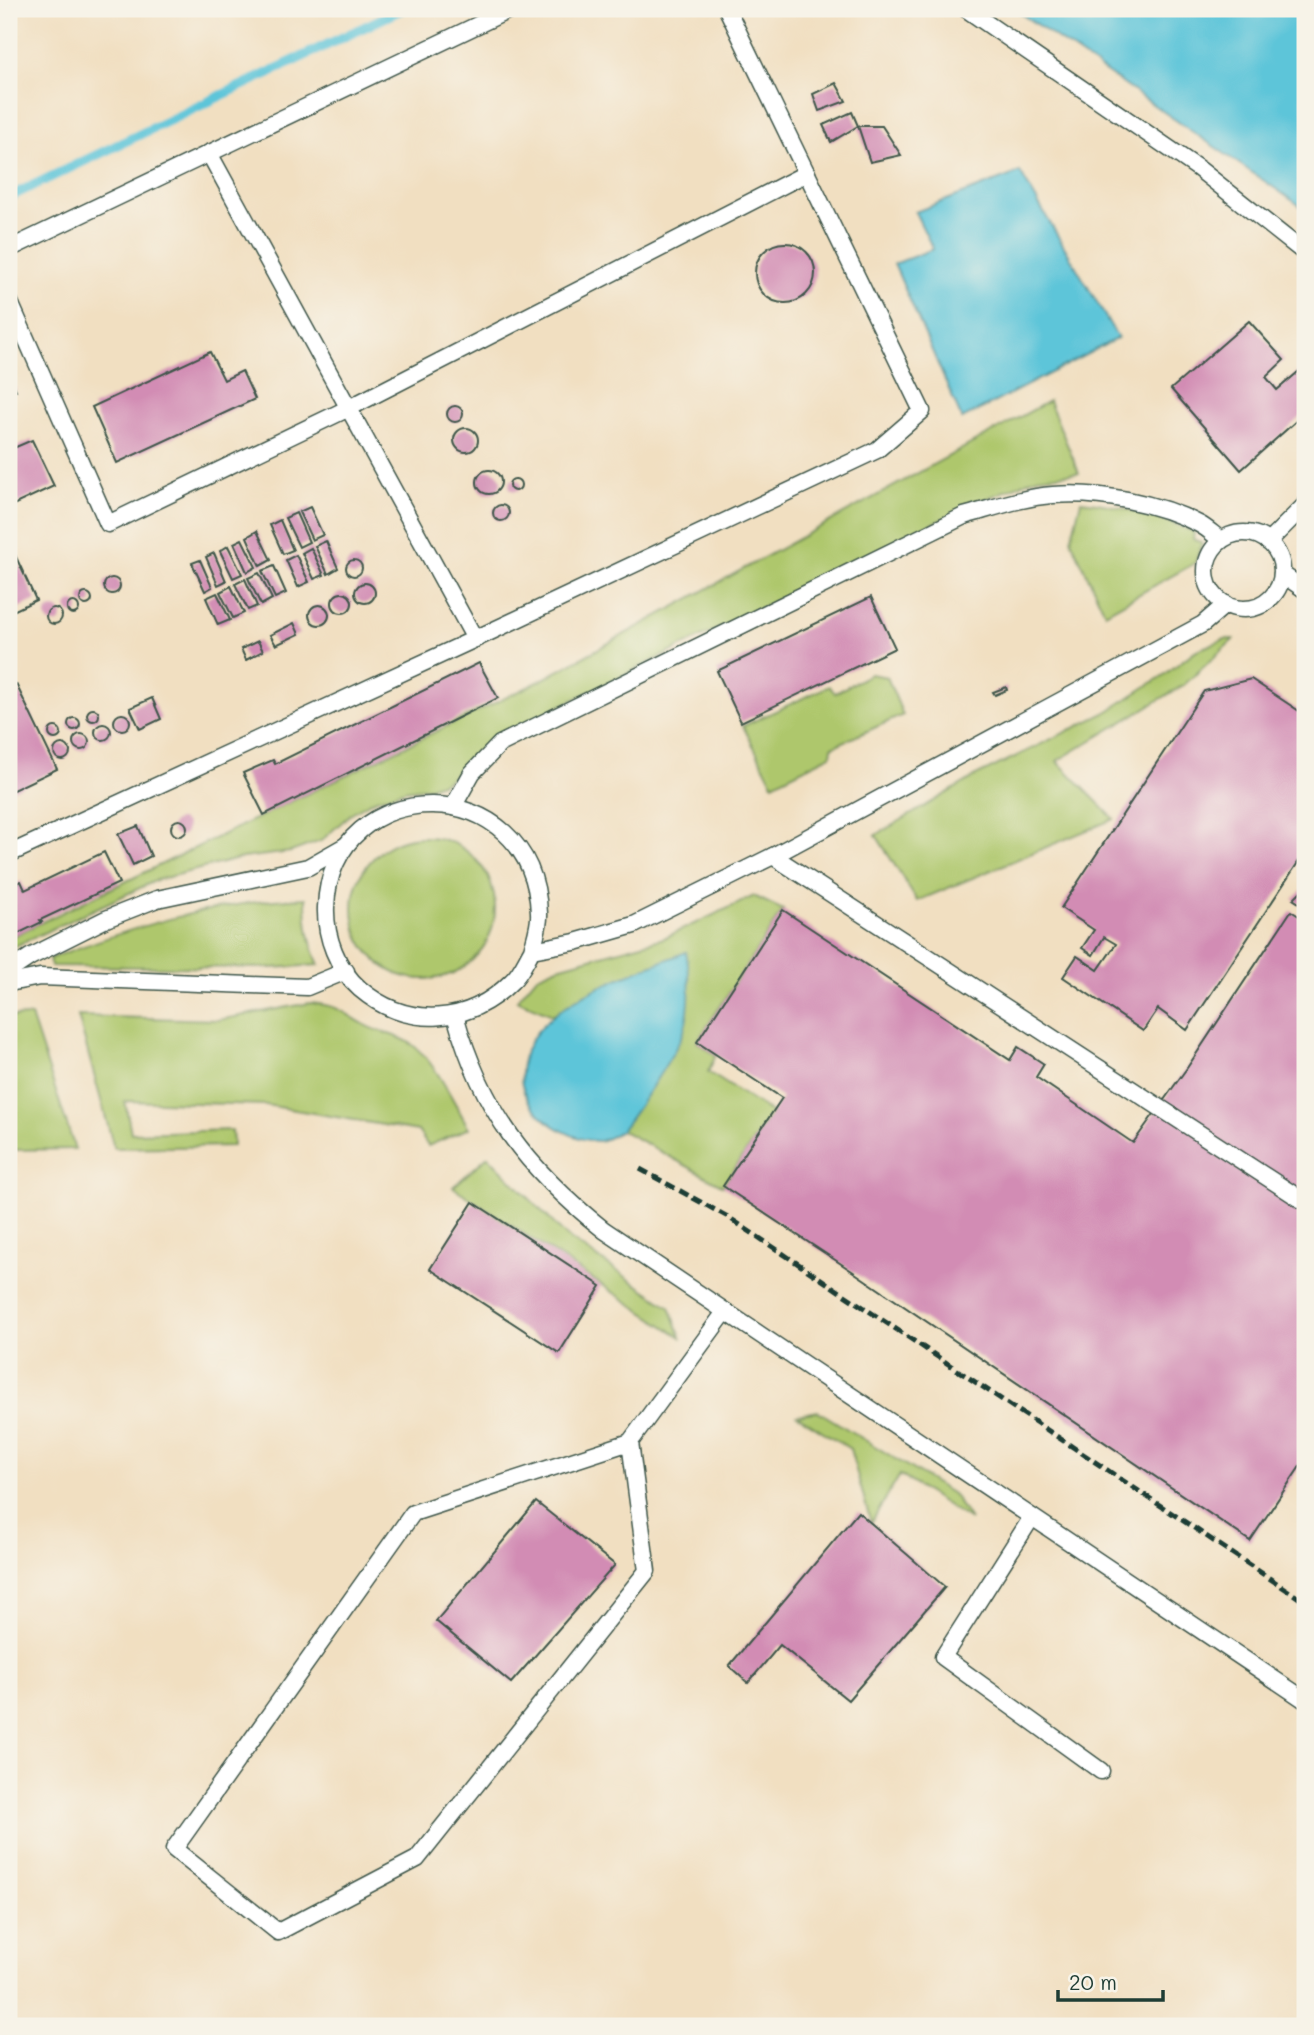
<svg xmlns="http://www.w3.org/2000/svg" width="1314" height="2035" font-family="Mali,sans-serif">
<style>
.green{fill:#aec76c;stroke:#668250;stroke-width:2}
.water{fill:#5dc5d9;stroke:#3e8186;stroke-width:2}
.lines{fill:none;stroke-linecap:round;stroke-linejoin:round}
.stream{stroke:#5dc5d9;stroke-width:10}
.building{fill:#d28cb4}
.service-casing{stroke:#3e5549;stroke-width:19}
.service{stroke:#fff;stroke-width:16}
.rail{stroke:#1f3d34;stroke-width:5;stroke-dasharray:10 5;stroke-linecap:butt}
</style>
<rect width="100%" height="100%" fill="#f7f3e8"/>
<filter id="ink" filterUnits="userSpaceOnUse"><feTurbulence type="fractalNoise" baseFrequency=".0143" numOctaves="2"/><feDisplacementMap in="SourceGraphic" scale="14" xChannelSelector="R" yChannelSelector="G"/><feConvolveMatrix kernelMatrix="1 2 1 2 8 2 1 2 1" color-interpolation-filters="sRGB"/></filter>
<filter id="wash" filterUnits="userSpaceOnUse"><feTurbulence type="fractalNoise" baseFrequency=".00686" numOctaves="4" result="noise"/><feDisplacementMap in="SourceGraphic" scale="28" xChannelSelector="R" yChannelSelector="G"/><feGaussianBlur stdDeviation="1.57" result="paint"/><feColorMatrix in="noise" values="0 0 0 0 0 0 0 0 0 0 0 0 0 0 0 0 0 1.4 0 .05"/><feComposite in="paint" operator="in"/></filter>
<g filter="url(#wash)">
<rect width="100%" height="100%" fill="#f1dfc1"/>
<g class="green">
<path d="M1049,401l30,72 -42,4 -74,32 -458,224 -59,48 -16,6 -25,3 -31,10 -21,12 -32,29 -30,11 -49,6 -85,22 -148,69v-11l527,-255z"/>
<path d="M1081,501c40,4 76,16 113,31l-1,7 9,4 -7,20 -90,50 -34,-73z"/>
<path d="M1225,639h9l-50,46 -127,76 57,58 -197,82 -41,-66 102,-60 127,-62 59,-38 31,-24z"/>
<path d="M870,674l17,3 16,38 -71,32 -1,8 -58,29 -30,-58 86,-40 6,7z"/>
<circle cx="424" cy="908" r="71"/>
<path d="M754,896l29,14 -86,132 19,13 -8,17 64,41 -49,73 -102,-56 32,-45 33,-132 -92,37 -42,25 -35,-15 20,-24 21,-9 106,-29z"/>
<path d="M306,898c0,25 3,44 13,67l-48,3 -220,-2 -2,-7c82,-32 168,-58 257,-61z"/>
<path d="M310,1003c31,2 34,11 59,24 13,6 28,8 41,16 25,17 44,60 59,85l-41,18 -10,-15 -152,-26 -141,-4 6,32 101,-3 1,16 -119,2 -36,-132 140,4z"/>
<path d="M31,1016l44,133 -66,1v-133z"/>
<path d="M488,1156l79,81 103,70 11,30 -228,-150z"/>
<path d="M818,1411l136,84 16,25 -70,-45 -29,48 -21,-74 -53,-34z"/>
</g>
<g class="water">
<path d="M1014,9h291v200z"/>
<path d="M1020,172l98,166 -156,81 -68,-155 39,-15 -18,-37z"/>
<path d="M686,952c5,24 5,55 -2,79 -5,16 -51,86 -63,99 -5,4 -17,11 -23,11 -23,0 -50,-16 -64,-33 -11,-12 -15,-28 -12,-44 11,-63 112,-90 164,-112z"/>
</g>
<g class="lines">
<path class="stream" d="M9,197l393,-188"/>
</g>
<g id="blocks">
<g class="building">
<path d="M836,83l10,18 -27,10 -6,-17z"/>
<path d="M852,112l6,14h24l19,29 -31,7 -12,-36 -27,16 -8,-17z"/>
<circle cx="785" cy="273" r="30"/>
<path d="M1249,321l35,39 -18,17 11,13 28,-24v47l-64,57 -70,-81z"/>
<path d="M210,352l14,28 18,-9 13,28 -138,64 -25,-56z"/>
<path d="M9,374l7,16 -7,3z"/>
<circle cx="455" cy="414" r="8"/>
<circle cx="466" cy="440" r="12"/>
<path d="M32,440l22,46 -45,21v-57z"/>
<circle cx="489" cy="482" r="12"/>
<circle cx="515" cy="485" r="6"/>
<circle cx="501" cy="513" r="8"/>
<path d="M310,507l13,28 -11,5 -13,-28z"/>
<path d="M296,513l13,29 -10,5 -14,-29z"/>
<path d="M280,520l13,30 -10,4 -13,-29z"/>
<path d="M257,531l14,29 -11,6 -13,-29z"/>
<path d="M242,539l14,28 -9,5 -13,-29z"/>
<path d="M326,541l12,27 -10,6 -13,-28z"/>
<path d="M9,542l27,58 -27,13z"/>
<path d="M228,546l14,28 -9,4 -13,-27z"/>
<path d="M311,548l13,27 -10,4 -12,-26z"/>
<path d="M214,553l12,28 -8,4 -12,-28z"/>
<path d="M296,555l13,27 -11,5 -12,-27z"/>
<circle cx="354" cy="568" r="8"/>
<path d="M200,560l12,27 -7,4 -13,-28z"/>
<path d="M274,566l12,27 -11,5 -13,-27z"/>
<path d="M259,573l13,26 -11,6 -13,-27z"/>
<circle cx="112" cy="586" r="8"/>
<path d="M245,579l12,27 -9,4 -13,-26z"/>
<circle cx="365" cy="593" r="10"/>
<path d="M231,586l13,27 -11,5 -13,-26z"/>
<circle cx="86" cy="599" r="6"/>
<path d="M217,593l13,27 -12,5 -12,-27z"/>
<circle cx="342" cy="603" r="10"/>
<path d="M871,597l24,51 -154,74 -24,-51z"/>
<circle cx="73" cy="608" r="6"/>
<circle cx="319" cy="615" r="10"/>
<circle cx="54" cy="616" r="8"/>
<path d="M294,623l5,11 -23,11 -6,-10z"/>
<path d="M258,641l5,10 -17,9 -5,-11z"/>
<path d="M479,663l19,35 -234,117 -21,-42 30,-13 2,4z"/>
<path d="M1251,679l54,36v137l-118,178 -29,-21 -15,22 -80,-54 14,-21 21,14 18,-26 -12,-7 -11,18 -11,-7 12,-18 -33,-22 143,-217z"/>
<path d="M16,684l41,85 -48,23v-105z"/>
<path d="M1006,687l1,3 -12,5 -2,-3z"/>
<path d="M152,698l9,21 -21,10 -10,-21z"/>
<circle cx="93" cy="715" r="6"/>
<circle cx="122" cy="722" r="8"/>
<circle cx="74" cy="724" r="6"/>
<circle cx="103" cy="732" r="8"/>
<circle cx="55" cy="733" r="6"/>
<circle cx="81" cy="742" r="8"/>
<circle cx="62" cy="752" r="8"/>
<circle cx="179" cy="828" r="8"/>
<path d="M138,826l13,30 -18,9 -15,-31z"/>
<path d="M104,852l15,31 -79,37 2,2 -33,16v-51l12,-6 4,9z"/>
<path d="M1302,890l3,2v15l-12,-8z"/>
<path d="M783,910l227,150 8,-13 26,17 -8,13 97,66 54,-75 104,-157 14,9v539l-55,82 -395,-268 -132,-87 59,-88 -85,-56z"/>
<path d="M473,1202l128,84 -42,67 -129,-84z"/>
<path d="M536,1502l79,63 -104,118 -75,-62z"/>
<path d="M858,1512l87,75 -97,113 -68,-55 -32,38 -19,-17z"/>
</g>
</g>
</g>
<g filter="url(#ink)">
<use href="#blocks" fill-opacity="0" stroke="#3e5549" stroke-width="2"/>
<g class="lines">
<g class="service-casing">
<g id="service">
<path d="M966,9l233,160 106,84"/>
<path d="M209,153l266,486"/>
<path d="M9,249l502,-240"/>
<path d="M9,300l99,224 241,-116 458,-235"/>
<circle cx="1244" cy="571" r="38"/>
<path d="M1268,542l37,-37"/>
<path d="M1282,574l23,16"/>
<path d="M453,807l19,-34 28,-29 464,-228c29,-8 59,-19 89,-21 45,-4 106,8 146,29 8,4 15,11 22,16"/>
<path d="M9,854l466,-215 402,-189 45,-39 -195,-402"/>
<path d="M773,856l532,346"/>
<path d="M532,950c3,-12 8,-25 7,-37 -5,-143 -208,-143 -213,-6 -1,29 11,62 34,82 47,40 109,36 152,-8 9,-8 14,-21 20,-31l43,-8 59,-17 139,-69 430,-232 23,-20"/>
<path d="M9,971l21,-14 76,-38 51,-20 151,-32 37,-21"/>
<path d="M9,983l31,-6 267,10 39,-16"/>
<path d="M455,1015c27,96 72,154 149,215l701,470"/>
<path d="M630,1442l17,129 -230,288 -139,73 -104,-83 239,-336 217,-71 95,-130"/>
<path d="M1032,1517l-89,140 158,114"/>
</g>
</g>
<use href="#service" class="service"/>
<path class="rail" d="M640,1169l88,48 577,385"/>
</g>
</g>
<rect width="1314" height="2035" fill="none" stroke="#f7f3e8" stroke-width="35"/>
<path d="M1058 1990v10h105v-10" fill="none" stroke="#1f3d34" stroke-width="3.5"/>
<text x="1069" y="1990" font-size="21" fill="#1f3d34" stroke="#f7f3e8" stroke-width="5" paint-order="stroke">20 m</text>
</svg>
